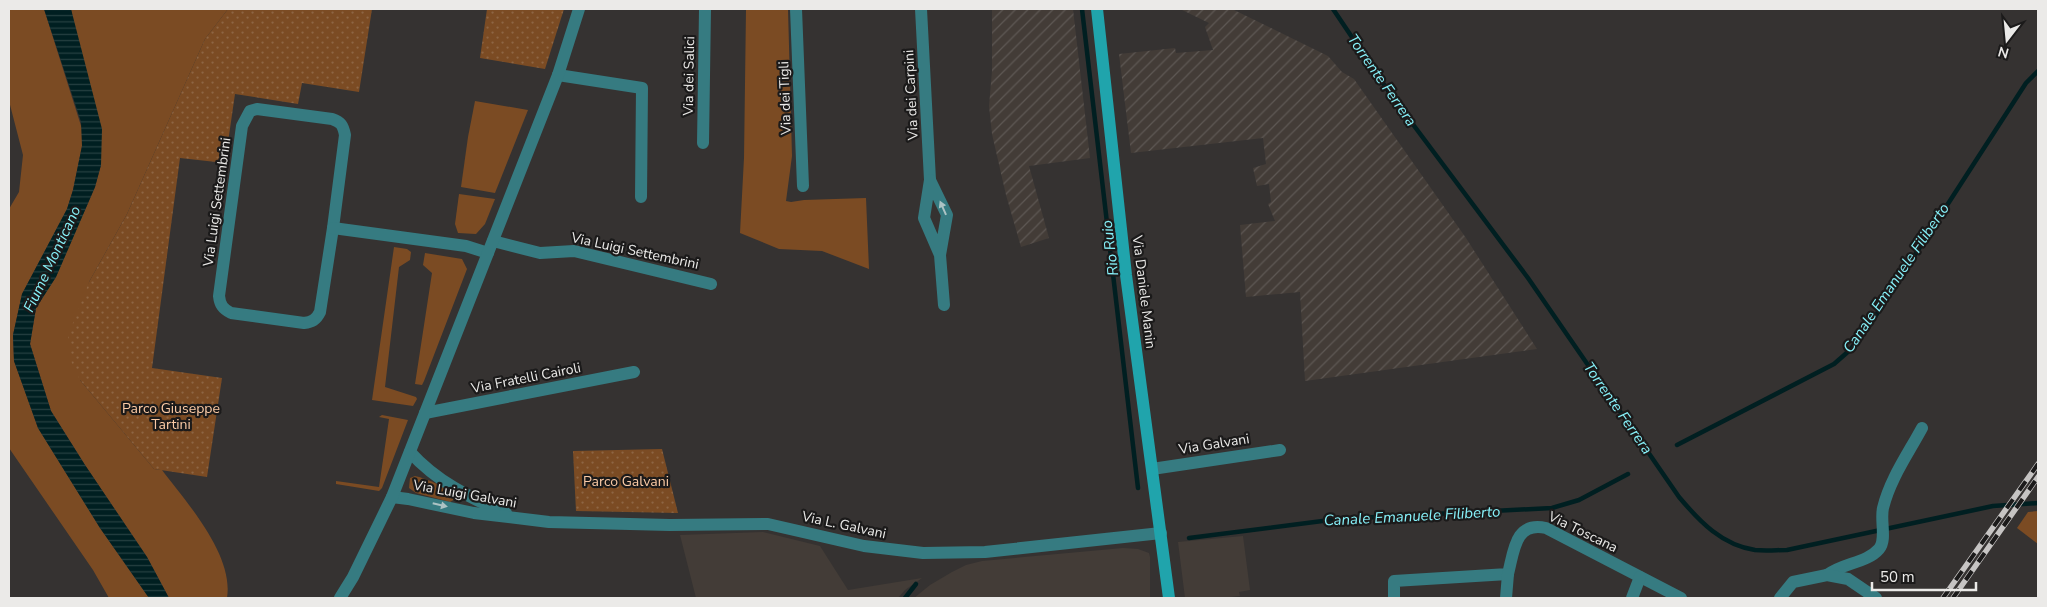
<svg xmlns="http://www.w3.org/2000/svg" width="2047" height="607" font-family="'Nunito Sans',sans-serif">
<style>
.built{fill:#433c37}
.industrial{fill:url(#industrial-furrows)}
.green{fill:#7b4b23}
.park{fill:url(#park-dots)}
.water{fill:url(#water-rules)}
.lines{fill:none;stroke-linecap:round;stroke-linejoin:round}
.stream{stroke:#001f21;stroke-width:4.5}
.street{stroke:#367b81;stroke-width:12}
.secondary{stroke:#20a4ac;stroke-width:12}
.rail-casing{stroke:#c6c4c3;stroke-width:5.5}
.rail{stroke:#1b1a1a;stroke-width:4;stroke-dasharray:11;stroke-linecap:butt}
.oneway{fill:#acc3c4}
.labels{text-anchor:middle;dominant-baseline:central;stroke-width:4.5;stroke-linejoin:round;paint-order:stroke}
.street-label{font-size:14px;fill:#ebeae8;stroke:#1b1a1a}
.park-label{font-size:14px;fill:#fbcaa5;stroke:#1b1a1a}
.water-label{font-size:15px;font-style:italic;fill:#87f2fa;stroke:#1b1a1a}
</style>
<defs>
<pattern id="industrial-furrows" width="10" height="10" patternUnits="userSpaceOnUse" patternTransform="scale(1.25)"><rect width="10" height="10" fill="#433c37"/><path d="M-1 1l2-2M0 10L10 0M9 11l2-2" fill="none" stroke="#5e5854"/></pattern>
<pattern id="park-dots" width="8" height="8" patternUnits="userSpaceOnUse" patternTransform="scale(1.25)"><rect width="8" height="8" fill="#7b4b23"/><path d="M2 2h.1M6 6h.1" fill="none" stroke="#8e6543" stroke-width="1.8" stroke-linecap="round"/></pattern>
<pattern id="water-rules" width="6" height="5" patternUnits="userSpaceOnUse" patternTransform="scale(1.25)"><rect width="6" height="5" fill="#001f21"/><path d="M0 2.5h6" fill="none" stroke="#254041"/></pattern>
</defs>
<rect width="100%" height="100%" fill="#353231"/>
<g class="built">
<path d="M763,532l57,14 28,44 74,-12 -17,12 -7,8h-202l-16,-63z"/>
<path d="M1243,536l7,54 -11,2 1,4 -20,2h-35l-7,-56z"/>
<path d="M1123,548l15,1 11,4 1,4v41h-236l16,-13 22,-13 14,-7 16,-4z"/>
</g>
<g class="industrial">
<path d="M992,9h81l17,149 -61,8 20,72 -28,9 -15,-52 -14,-61 -3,-28 3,-35z"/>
<path d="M1180,9h52l96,47 14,16 12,7 112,159 71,111 -232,32 -5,-89 -54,5 -6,-72 35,-4 -7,-17 3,-2 -2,-18 -12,2 -4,-18 13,-4 -3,-26 -132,15 -12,-99 56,-6 1,5 37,-3 -8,-23 4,-4z"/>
</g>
<g class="green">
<path d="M9,9h35l39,123 -1,14 -9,44 -6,19 -45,85 -9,41 1,26 24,67 62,100 49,70h-40l-16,-28 -84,-122v-239l10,-17 4,-37 -14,-54z"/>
<path d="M71,9h157l-23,30 -78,175 -38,68 -9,98 74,89 8,1c25,33 72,85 65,128h-58l-22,-41 -62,-92 -34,-54 -21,-67 6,-36 20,-31 39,-90 6,-22z"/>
<path d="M746,9h42l4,147 -6,45 5,1 13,-2 62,-2 3,71 -47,-18 -43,-2 -39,-16 4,-75z"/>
<path d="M475,101l53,9 -33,83 -34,-6 7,-50z"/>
<path d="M459,194l36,5 -10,25 -9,10 -18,-1 -3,-9z"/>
<path d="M394,247l13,2 4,3 -1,8 -11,7 -14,120 31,10 1,2 -4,7 -41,-6z"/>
<path d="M425,253l37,6 5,10 -43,112 -2,4 -7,-1 17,-111 -9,-8z"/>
<path d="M382,415l26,5 -26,68 -3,3 -43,-7v-3l43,6 10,-68 -10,-2z"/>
<path d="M415,476c13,3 31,11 40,20v3l-5,3 -34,-9 -7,-5 1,-10z"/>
<path d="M2038,511v33l-21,-16 11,-16z"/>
</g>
<g class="park">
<path d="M228,9h144l-13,83 -57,-9 -4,21 -63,-10 -10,69 -45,-5 -28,210 70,10 -15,99 -53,-8 -74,-89 -10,-21 -2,-23 21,-54 38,-68 78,-175z"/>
<path d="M487,9h77l-19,60 -65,-11z"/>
<path d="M662,449l16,64 -102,-2 -3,-60z"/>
</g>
<path class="water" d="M44,9h27l31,120 -1,36 -6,22 -39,90 -20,31 -6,36 21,67 34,54 62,92 22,41h-20l-49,-70 -62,-100 -24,-67 -1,-26 9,-41 45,-85 6,-19 9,-44 -1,-24z"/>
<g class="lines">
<g class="stream">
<path d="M1082,9l56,479"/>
<path d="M1333,9l58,86 137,183 151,219c21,25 43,48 76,53 11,1 22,0 32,0l206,-44 45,-3"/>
<path d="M1677,445l157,-81 16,-14 19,-24 157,-243 12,-12"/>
<path d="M1189,538l149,-19 214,-11 27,-8 49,-26"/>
<path d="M905,598l11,-14"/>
</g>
<g class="street">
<path d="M796,9l7,177"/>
<path d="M921,9l9,171"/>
<path d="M558,75l84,13 -1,109"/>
<path d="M257,109l75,10c9,3 11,6 13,16l-12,93 -13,84c-4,8 -8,10 -16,11l-73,-10c-8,-4 -11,-8 -12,-17l23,-170 8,-15z"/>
<path d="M703,143l2,-134"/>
<path d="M333,228l133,18 22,7"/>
<path d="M493,241l47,12 34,-2 137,33"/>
<path d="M940,255l-16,-37 6,-38 17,35 -7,40 4,50"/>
<path d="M425,413l209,-41"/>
<path d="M410,452c26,29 60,46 96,61"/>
<path d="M1152,469l128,-19"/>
<path d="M392,497l16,2 66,14 75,9 121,3 98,-1 96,22 59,7 62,-1 176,-19"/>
<path d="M1827,575c15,-12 40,-12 52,-26 8,-9 1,-28 4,-41 7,-29 25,-54 39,-80"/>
<path d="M340,598l13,-21 39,-80 166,-422 21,-66"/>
<path d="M1394,598v-17l114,-7c6,-23 7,-53 38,-46l135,70"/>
<path d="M1506,598l2,-24"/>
<path d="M1632,598l8,-21"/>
<path d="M1780,598l13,-16 34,-7 21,4 28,19"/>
</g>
<path class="secondary" d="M1097,9l29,266 43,323"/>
<g class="rail-casing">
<g id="rail">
<path d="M1943,598l95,-134"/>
<path d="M1953,598l85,-121"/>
</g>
</g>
<use href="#rail" class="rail"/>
</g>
<defs><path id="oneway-solid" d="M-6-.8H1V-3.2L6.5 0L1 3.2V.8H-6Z" transform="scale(1.25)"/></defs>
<g class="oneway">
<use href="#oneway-solid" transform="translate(943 208) rotate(-114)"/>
<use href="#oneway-solid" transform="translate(440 505) rotate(13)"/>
</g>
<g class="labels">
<g class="street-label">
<text transform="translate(689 76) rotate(-89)">Via dei Salici</text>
<text transform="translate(911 95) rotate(-93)">Via dei Carpini</text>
<text transform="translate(785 98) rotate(-92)">Via dei Tigli</text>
<text transform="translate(217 202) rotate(-82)">Via Luigi Settembrini</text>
<text transform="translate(635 251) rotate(12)">Via Luigi Settembrini</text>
<text transform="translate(1144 292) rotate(83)">Via Daniele Manin</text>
<text transform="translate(526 378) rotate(-11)">Via Fratelli Cairoli</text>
<text transform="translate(1214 444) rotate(-9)">Via Galvani</text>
<text transform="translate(465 494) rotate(10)">Via Luigi Galvani</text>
<text transform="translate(844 525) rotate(12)">Via L. Galvani</text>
<text transform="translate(1583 532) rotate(26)">Via Toscana</text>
</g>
<g class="park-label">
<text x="171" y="408">Parco Giuseppe<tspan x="171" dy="16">Tartini</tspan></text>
<text x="626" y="481">Parco Galvani</text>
</g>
<g class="water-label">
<text transform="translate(1382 80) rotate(55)">Torrente Ferrera</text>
<text transform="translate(1110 248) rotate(-97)">Rio Ruio</text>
<text transform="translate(52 259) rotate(-65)">Fiume Monticano</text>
<text transform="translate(1896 278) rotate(-56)">Canale Emanuele Filiberto</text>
<text transform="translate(1618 408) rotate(55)">Torrente Ferrera</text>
<text transform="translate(1412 516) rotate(-3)">Canale Emanuele Filiberto</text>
</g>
</g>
<rect width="2047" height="607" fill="none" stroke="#ebeae8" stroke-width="20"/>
<g transform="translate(2007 40) rotate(196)" stroke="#1b1a1a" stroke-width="4" paint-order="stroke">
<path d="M0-4L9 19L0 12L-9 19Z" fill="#ebeae8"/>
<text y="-8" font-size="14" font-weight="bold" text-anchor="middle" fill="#ebeae8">N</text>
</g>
<path d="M1872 582v8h104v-8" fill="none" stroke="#ebeae8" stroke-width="2.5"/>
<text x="1880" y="582" font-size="15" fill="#ebeae8" stroke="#1b1a1a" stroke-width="4" paint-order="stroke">50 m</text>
</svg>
